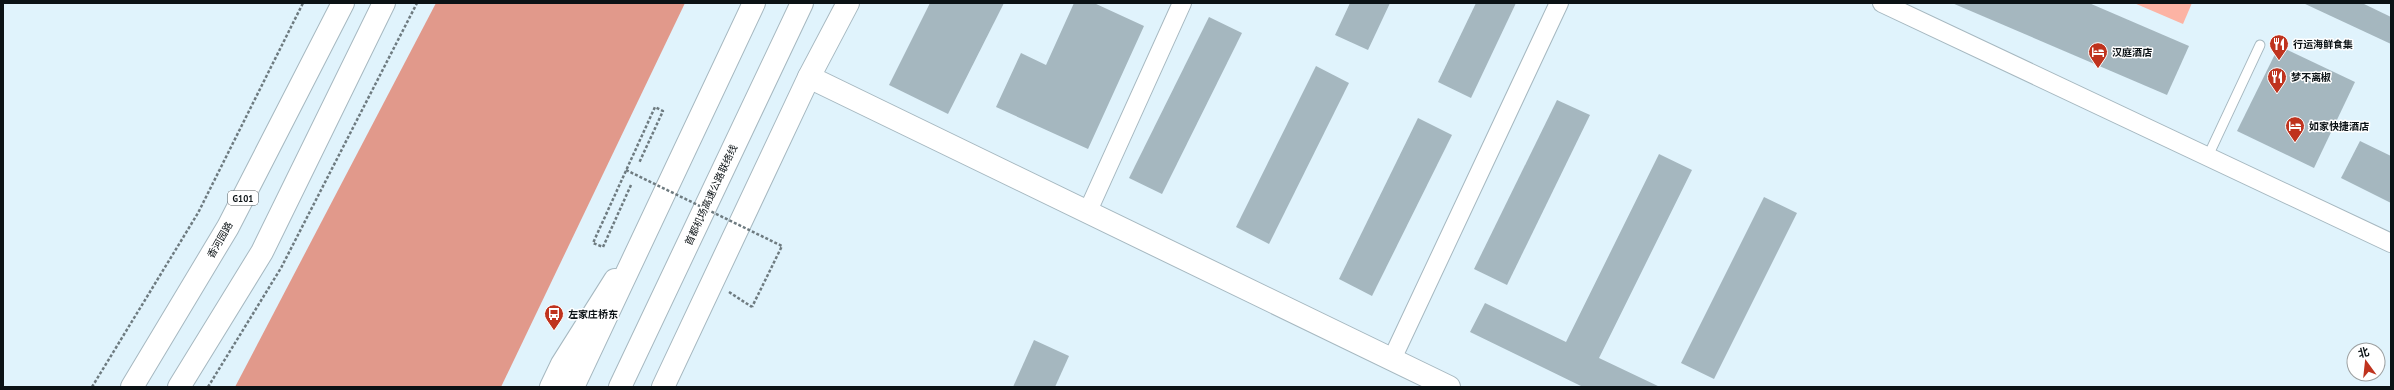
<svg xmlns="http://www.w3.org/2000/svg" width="2394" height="390" font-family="'PT Sans','Noto Sans SC',sans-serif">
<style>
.green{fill:#fcb3a4}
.forest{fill:#e1998b}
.building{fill:#a5b7bf}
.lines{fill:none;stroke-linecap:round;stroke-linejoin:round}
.service-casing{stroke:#a6b8c0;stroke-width:11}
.minor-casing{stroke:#a6b8c0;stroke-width:20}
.tertiary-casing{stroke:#a6b8c0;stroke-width:24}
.secondary-casing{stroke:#a6b8c0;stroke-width:24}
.trunk-casing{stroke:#a6b8c0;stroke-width:24}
.path{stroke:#6e7b80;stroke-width:2.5;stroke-dasharray:3 2;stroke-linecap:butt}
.service{stroke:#fff;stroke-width:9}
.minor{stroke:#fff;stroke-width:18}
.tertiary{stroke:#fff;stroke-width:22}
.secondary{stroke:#fff;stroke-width:22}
.trunk{stroke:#fff;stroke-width:22}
.path-bridge{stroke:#6e7b80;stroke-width:2.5;stroke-dasharray:3 2;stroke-linecap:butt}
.labels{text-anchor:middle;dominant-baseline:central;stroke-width:3;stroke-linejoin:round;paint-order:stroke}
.shield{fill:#fff;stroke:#54595b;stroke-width:1}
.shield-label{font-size:9px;font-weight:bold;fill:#0b1215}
.poi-label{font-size:10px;font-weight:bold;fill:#0b1215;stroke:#fff;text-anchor:start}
.street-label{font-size:10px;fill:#0b1215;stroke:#fff}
</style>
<rect width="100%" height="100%" fill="#e0f3fc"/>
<path class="green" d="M2134,3h58l-9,21z"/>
<path class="forest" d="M436,3h249l-184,384h-266z"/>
<g class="building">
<path d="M930,3h74l-56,111 -59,-29z"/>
<path d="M1074,3h20l50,23 -56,123 -92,-42 25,-54 25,12z"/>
<path d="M1350,3h40l-22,47 -33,-15z"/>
<path d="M1476,3h40l-45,95 -33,-16z"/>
<path d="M1952,3h137l100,43 -22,49z"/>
<path d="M2303,3h59l29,14v27z"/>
<path d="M1209,17l33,16 -80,161 -33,-16z"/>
<path d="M2279,46l76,36 -41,86 -77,-37z"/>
<path d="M1316,66l33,17 -80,161 -33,-17z"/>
<path d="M1557,100l33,15 -83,170 -33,-16z"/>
<path d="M1418,118l34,17 -80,161 -33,-17z"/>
<path d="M2360,141l31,15v47l-50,-25z"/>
<path d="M1659,154l33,16 -93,188 61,29h-77l-113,-55 15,-29 81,39z"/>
<path d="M1764,197l33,16 -83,166 -33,-16z"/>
<path d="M1034,340l35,16 -14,31h-42z"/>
</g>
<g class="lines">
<g class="service-casing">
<path id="service" d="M2208,156l52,-111"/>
</g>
<g class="minor-casing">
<g id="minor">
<path d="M1882,3l509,240"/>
<path d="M1087,213l95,-210"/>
<path d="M1392,359l167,-356"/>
</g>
</g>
<g class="tertiary-casing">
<path id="tertiary" d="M809,77l640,310"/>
</g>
<g class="secondary-casing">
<g id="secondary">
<path d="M551,387l11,-23 53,-84"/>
<path d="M663,387l146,-310 39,-74"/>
</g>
</g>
<g class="trunk-casing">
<g id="trunk">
<path d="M132,387l96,-160 115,-224"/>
<path d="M179,387l83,-135 122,-249"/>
<path d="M573,387l181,-384"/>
<path d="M620,387l182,-384"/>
</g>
</g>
<g class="path">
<path d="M631,185l-28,62 -10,-4 62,-136 8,4 -24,52"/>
<path d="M729,292l23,15"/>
<path d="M92,387l106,-174 105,-210"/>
<path d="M208,387l73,-119 136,-265"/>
</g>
<use href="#service" class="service"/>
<use href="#minor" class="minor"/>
<use href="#tertiary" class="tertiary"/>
<use href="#secondary" class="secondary"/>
<use href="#trunk" class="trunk"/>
<path class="path-bridge" d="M626,170l156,76 -30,61"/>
</g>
<defs>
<g id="restaurant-pin" transform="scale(1)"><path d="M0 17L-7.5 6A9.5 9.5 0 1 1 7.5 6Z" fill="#bf331e" stroke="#fff"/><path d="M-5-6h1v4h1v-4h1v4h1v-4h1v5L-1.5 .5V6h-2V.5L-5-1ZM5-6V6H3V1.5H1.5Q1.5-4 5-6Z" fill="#fff"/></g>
<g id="hotel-pin" transform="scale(1)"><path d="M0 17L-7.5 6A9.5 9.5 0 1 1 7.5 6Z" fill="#bf331e" stroke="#fff"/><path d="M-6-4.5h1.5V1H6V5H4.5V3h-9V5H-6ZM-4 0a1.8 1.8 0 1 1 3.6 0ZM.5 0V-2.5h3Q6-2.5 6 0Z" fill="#fff"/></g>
<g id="bus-pin" transform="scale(1)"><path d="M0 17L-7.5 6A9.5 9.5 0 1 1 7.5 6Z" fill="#bf331e" stroke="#fff"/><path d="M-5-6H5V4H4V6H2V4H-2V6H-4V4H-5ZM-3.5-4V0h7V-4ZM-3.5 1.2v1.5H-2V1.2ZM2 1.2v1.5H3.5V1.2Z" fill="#fff"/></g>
</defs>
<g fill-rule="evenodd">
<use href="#restaurant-pin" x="2279" y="44"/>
<use href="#hotel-pin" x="2098" y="52"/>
<use href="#restaurant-pin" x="2277" y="77"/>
<use href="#hotel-pin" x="2295" y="126"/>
<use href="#bus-pin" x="554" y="314"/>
</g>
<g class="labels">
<rect class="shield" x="228" y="191" width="30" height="14" rx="3"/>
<g class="shield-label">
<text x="243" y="198">G101</text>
</g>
<g class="poi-label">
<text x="2293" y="44">行运海鲜食集</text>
<text x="2112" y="52">汉庭酒店</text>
<text x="2291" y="77">梦不离椒</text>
<text x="2309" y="126">如家快捷酒店</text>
<text x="568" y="314">左家庄桥东</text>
</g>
<g class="street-label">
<text transform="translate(711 195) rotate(-65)">首都机场高速公路联络线</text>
<text transform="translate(220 240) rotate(-60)">香河园路</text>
</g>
</g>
<rect width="2394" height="390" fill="none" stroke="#0b1215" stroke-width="8"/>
<g transform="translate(2366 362) rotate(345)"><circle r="19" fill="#ffffff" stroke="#9da0a1"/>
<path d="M0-3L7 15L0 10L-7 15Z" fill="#bf331e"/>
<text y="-6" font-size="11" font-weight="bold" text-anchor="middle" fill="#0b1215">北</text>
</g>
</svg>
